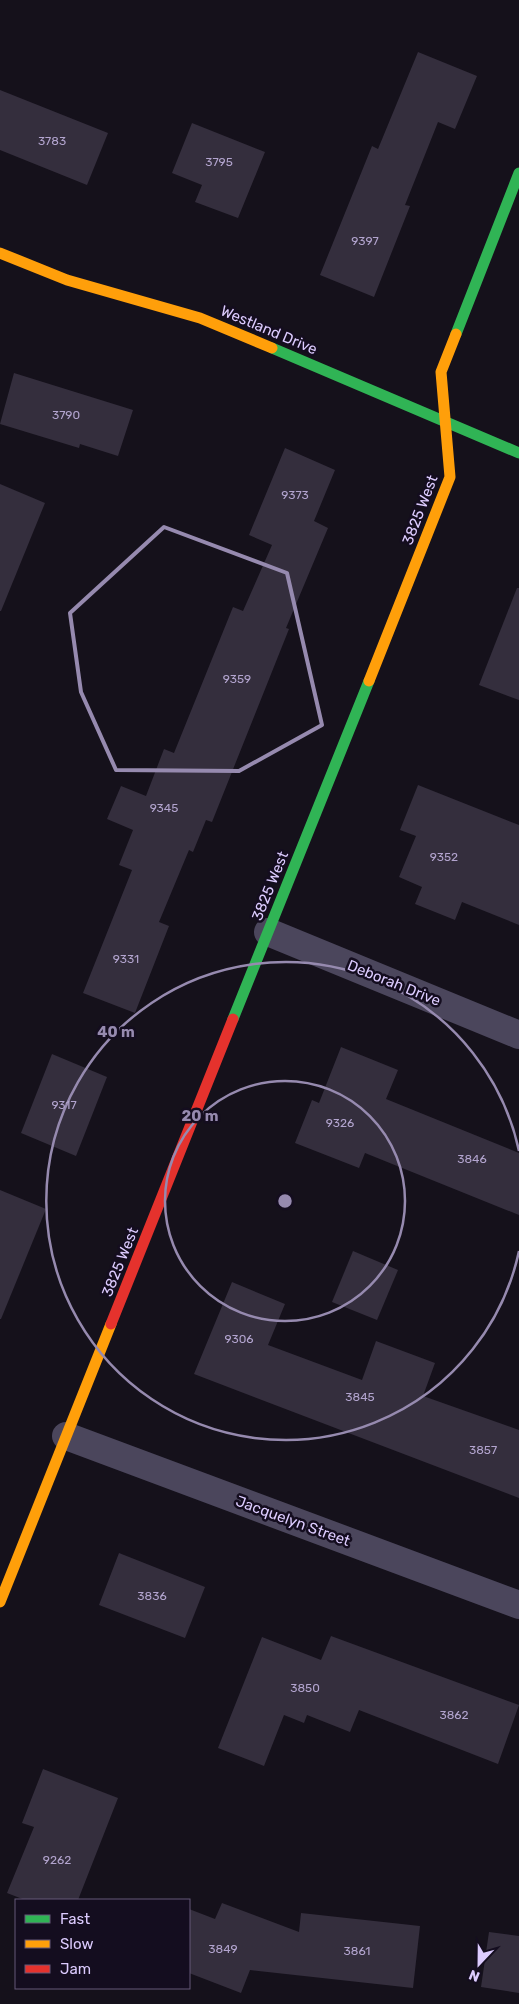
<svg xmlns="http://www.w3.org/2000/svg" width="519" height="2004" font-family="Rubik,sans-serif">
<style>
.building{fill:#342e3d}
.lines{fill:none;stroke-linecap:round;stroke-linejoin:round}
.street{stroke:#4b465c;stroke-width:28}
.fast{stroke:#30b455;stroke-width:11}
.slow{stroke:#ff9f0a;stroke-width:11}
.jam{stroke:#e5322d;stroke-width:11}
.marked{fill:none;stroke:#968aaf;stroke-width:4;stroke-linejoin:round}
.ring{fill:none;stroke:#968aaf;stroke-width:2.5}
.labels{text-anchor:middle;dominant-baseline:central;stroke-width:5;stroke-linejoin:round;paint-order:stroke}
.number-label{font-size:12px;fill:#b2a4ce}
.street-label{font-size:15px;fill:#dccbfe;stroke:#140d1f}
.centre{fill:#968aaf;stroke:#140d1f;stroke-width:2.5}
.ring-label{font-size:15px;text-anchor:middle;font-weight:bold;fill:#968aaf;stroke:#140d1f;stroke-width:5;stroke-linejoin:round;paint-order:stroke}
</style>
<rect width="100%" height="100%" fill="#15111b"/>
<g class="building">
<path d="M418,52l59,24 -22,53 -17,-7 -33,83 5,1 -36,91 -54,-22 52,-129 6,3z"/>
<path d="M0,90l108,43 -21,52 -87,-35z"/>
<path d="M192,123l73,29 -27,66 -43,-16 7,-17 -30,-12z"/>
<path d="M14,373l119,37 -15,46 -38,-12 -1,4 -79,-24z"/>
<path d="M285,448l50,22 -21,51 14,7 -42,100 3,1 -77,193 -6,-2 -13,32 -4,-2 -30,72 10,4 -34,87 -52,-20 49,-123 -13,-5 14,-35 -26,-11 14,-33 25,10 18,-47 10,4 59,-146 10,4 29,-66 -23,-10z"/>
<path d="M0,484l45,19 -44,108h-1z"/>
<path d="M517,588h2v112l-40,-15z"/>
<path d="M418,785l101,40v100l-57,-23 -7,18 -40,-16 7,-17 -23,-10 17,-41 -16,-6z"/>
<path d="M341,1047l57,23 -12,29 133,54v62l-154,-62 -6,15 -64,-25 17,-43 7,3z"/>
<path d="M52,1054l55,23 -31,79 -55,-23z"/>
<path d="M0,1190l46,19 -45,110h-1z"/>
<path d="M353,1251l45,19 -21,50 -45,-18z"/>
<path d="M232,1282l53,22 -17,41 94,35 14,-39 59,22 -12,33 96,34v68l-325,-124z"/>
<path d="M119,1553l86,34 -20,51 -86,-33z"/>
<path d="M331,1636l188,69 -21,59 -139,-54 -9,22 -43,-17 -3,8 -20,-8 -20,51 -46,-18 44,-111 59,23z"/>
<path d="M43,1769l75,29 -40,102h-53l-18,-7 27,-66 -12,-4z"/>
<path d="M222,1903l77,29 2,-19 119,13 -7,62 -163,-18 -9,23 -52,-20v-64l26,10z"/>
<path d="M489,1932l30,4v57l-38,-6z"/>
</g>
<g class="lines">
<g class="street">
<path d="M268,932l251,103"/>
<path d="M66,1436l453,169"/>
</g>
<g class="fast">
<path d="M456,334l63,-161"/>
<path d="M272,348l247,105"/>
<path d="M233,1019l136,-338"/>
</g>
<g class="slow">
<path d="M0,253l67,27 133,38 72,30"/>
<path d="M369,681l81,-204 -9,-105 15,-38"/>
<path d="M0,1602l111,-278"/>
</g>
<path class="jam" d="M111,1324l122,-305"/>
</g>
<path class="marked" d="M164,527l123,46 35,152 -83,46 -123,-1 -35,-78 -11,-79z"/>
<g class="ring">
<circle cx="285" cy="1201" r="120"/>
<path d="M519 1251A239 239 0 1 1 519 1151"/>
</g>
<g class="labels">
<g class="number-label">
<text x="52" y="141">3783</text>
<text x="219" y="162">3795</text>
<text x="365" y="241">9397</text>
<text x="66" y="415">3790</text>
<text x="295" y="495">9373</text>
<text x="237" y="679">9359</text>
<text x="164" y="808">9345</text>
<text x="444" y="857">9352</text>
<text x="126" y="959">9331</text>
<text x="64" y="1105">9317</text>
<text x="340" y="1123">9326</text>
<text x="472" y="1159">3846</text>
<text x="239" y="1339">9306</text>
<text x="360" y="1397">3845</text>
<text x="483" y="1450">3857</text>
<text x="152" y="1596">3836</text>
<text x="305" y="1688">3850</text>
<text x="454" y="1715">3862</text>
<text x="57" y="1860">9262</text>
<text x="223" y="1949">3849</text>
<text x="357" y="1951">3861</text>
</g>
<g class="street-label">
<text transform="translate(269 330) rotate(23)">Westland Drive</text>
<text transform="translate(420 510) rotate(-69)">3825 West</text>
<text transform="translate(270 886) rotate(-68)">3825 West</text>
<text transform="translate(394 983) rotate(22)">Deborah Drive</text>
<text transform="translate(120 1262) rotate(-68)">3825 West</text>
<text transform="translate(293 1521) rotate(20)">Jacquelyn Street</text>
</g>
</g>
<circle cx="285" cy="1201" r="8" class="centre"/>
<g class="ring-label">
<text x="116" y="1037">40 m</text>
<text x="200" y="1121">20 m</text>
</g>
<rect x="15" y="1899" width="175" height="90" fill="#140d1f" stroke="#645978"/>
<rect x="25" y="1915" width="25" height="8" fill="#30b455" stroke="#645978"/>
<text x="60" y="1924" font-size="15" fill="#dccbfe">Fast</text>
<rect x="25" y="1940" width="25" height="8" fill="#ff9f0a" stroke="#645978"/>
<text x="60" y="1949" font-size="15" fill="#dccbfe">Slow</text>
<rect x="25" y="1965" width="25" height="8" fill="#e5322d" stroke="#645978"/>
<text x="60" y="1974" font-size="15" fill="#dccbfe">Jam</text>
<g transform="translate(479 1964) rotate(202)" stroke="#140d1f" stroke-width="4" paint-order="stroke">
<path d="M0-4L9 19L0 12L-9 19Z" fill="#dccbfe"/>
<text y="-8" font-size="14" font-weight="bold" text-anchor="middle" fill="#dccbfe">N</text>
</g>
</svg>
